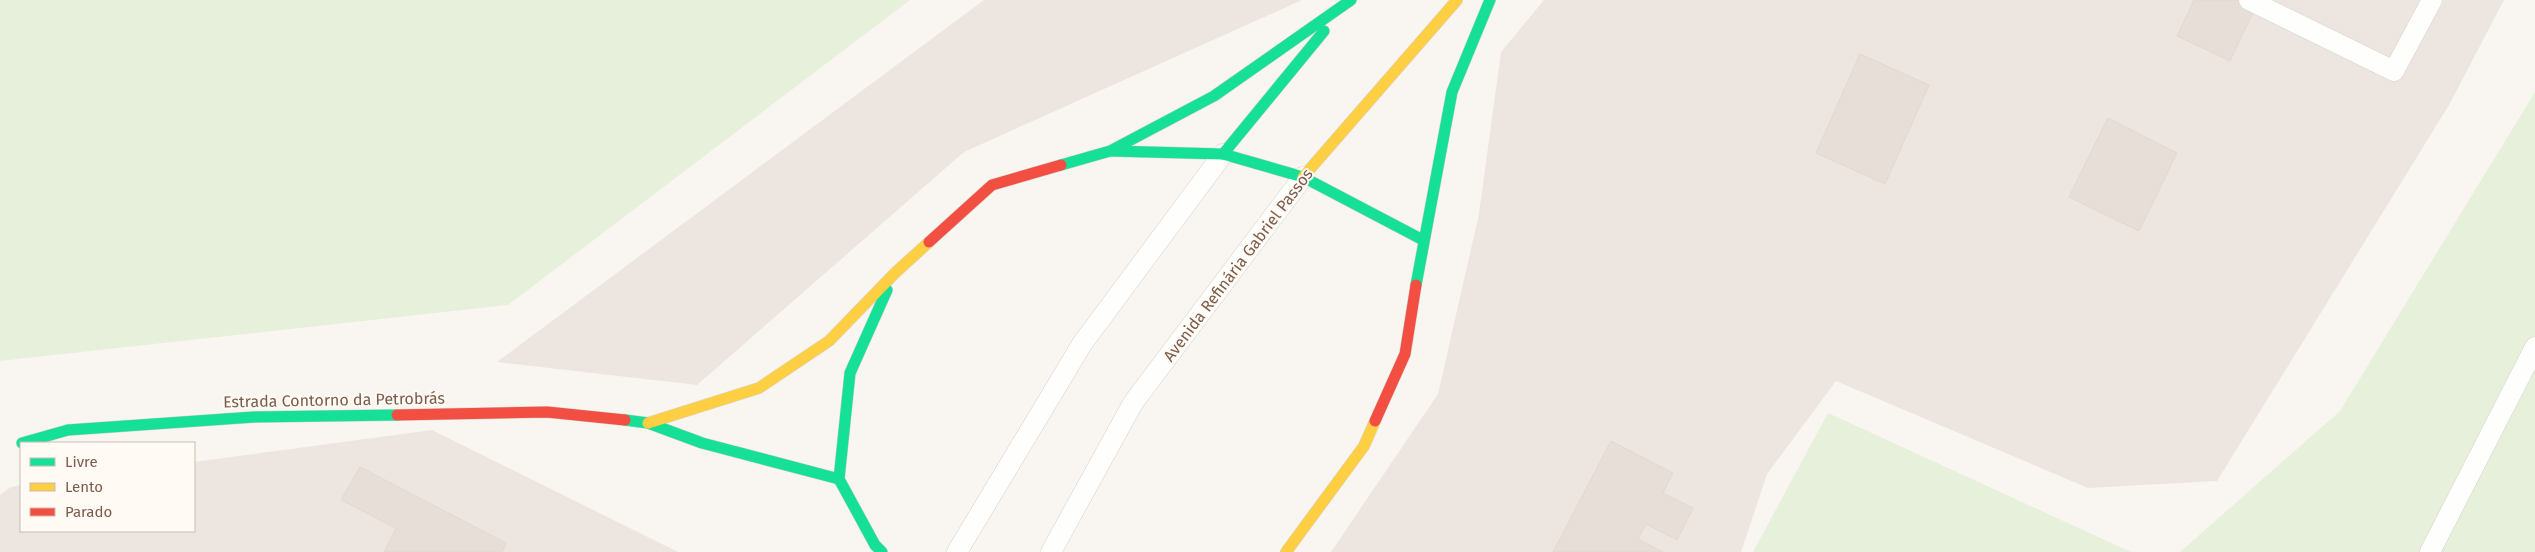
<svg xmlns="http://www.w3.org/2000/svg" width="2535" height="552" font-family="'Fira Sans',sans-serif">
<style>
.industrial{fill:#ede5e0}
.green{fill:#e7f0db}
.building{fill:#e6ded7;stroke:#e2d8d2}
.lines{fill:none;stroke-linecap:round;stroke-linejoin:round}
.lane-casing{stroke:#d7d1cb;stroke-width:21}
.fast-casing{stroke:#d9d2cb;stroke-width:12}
.slow-casing{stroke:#d9d2cb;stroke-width:12}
.jam-casing{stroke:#d9d2cb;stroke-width:12}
.lane{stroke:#fefefd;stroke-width:20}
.fast{stroke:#16e098;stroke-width:11}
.slow{stroke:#ffcf43;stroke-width:11}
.jam{stroke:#f24e42;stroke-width:11}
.labels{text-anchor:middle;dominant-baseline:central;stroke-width:4;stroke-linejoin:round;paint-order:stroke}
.street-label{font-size:16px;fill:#7a5c4d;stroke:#fffaf3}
</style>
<rect width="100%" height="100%" fill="#f9f5f0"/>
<g class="industrial">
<path d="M984,0h318l-338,152 -267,233 -200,-23z"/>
<path d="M1544,0h960l-55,105 -232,376 -129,7 -252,-107 -69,93 -26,78h-410l107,-158 41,-180 22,-162z"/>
<path d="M432,430l246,122h-678v-57l11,-8 10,-2v46h173v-69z"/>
</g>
<g class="green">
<path d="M0,0h910l-402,305 -508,56z"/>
<path d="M2535,92v460h-355l160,-141z"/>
<path d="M1828,413l303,139h-378z"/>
</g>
<g class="building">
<path d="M2194,0h65l-29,61 -53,-25z"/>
<path d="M1860,54l69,31 -44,99 -69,-31z"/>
<path d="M2108,118l69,35 -38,78 -70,-34z"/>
<path d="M1611,441l62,32 -10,20 30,15 -16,32 -31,-16 -8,15 25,13h-110z"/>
<path d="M360,467l146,76 -4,9h-118l12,-24 -55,-28z"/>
</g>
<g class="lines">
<g class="lane-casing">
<g id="lane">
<path d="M2249,0l145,71 38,-71"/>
<path d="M957,552l125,-208 141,-190"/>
<path d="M1051,552l82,-149 170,-226"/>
<path d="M2430,552l105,-205"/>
</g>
</g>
<g class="fast-casing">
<g id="fast">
<path d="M1111,151l112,3 80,23 120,63"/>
<path d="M1223,154l101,-123"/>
<path d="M1061,165l49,-14 104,-55 137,-96"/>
<path d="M1416,285l36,-193 38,-92"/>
<path d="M625,420l23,3 54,20 137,36"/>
<path d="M22,443l46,-13 186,-13 143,-2"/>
<path d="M882,552l-7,-7 -36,-66 11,-106 37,-83"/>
</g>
</g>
<g class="slow-casing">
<g id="slow">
<path d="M1303,177l154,-177"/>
<path d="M648,423l111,-35 70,-47 66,-68 34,-31"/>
<path d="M1286,552l78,-106 11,-25"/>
</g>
</g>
<g class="jam-casing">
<g id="jam">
<path d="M929,242l63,-57 69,-20"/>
<path d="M397,415l150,-3 78,8"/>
<path d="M1375,421l30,-67 11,-69"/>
</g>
</g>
<use href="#lane" class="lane"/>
<use href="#fast" class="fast"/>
<use href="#slow" class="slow"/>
<use href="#jam" class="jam"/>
</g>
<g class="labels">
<g class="street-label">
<text transform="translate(1238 265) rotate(-53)">Avenida Refinária Gabriel Passos</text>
<text transform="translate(334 400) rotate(-1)">Estrada Contorno da Petrobrás</text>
</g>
</g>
<rect x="20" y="442" width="175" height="90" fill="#fffaf3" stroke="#cabbb1"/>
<rect x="30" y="458" width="25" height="8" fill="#16e098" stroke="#cabbb1"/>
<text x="65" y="467" font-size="15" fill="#7a5c4d">Livre</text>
<rect x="30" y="483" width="25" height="8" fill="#ffcf43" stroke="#cabbb1"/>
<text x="65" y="492" font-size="15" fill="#7a5c4d">Lento</text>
<rect x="30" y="508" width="25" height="8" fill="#f24e42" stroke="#cabbb1"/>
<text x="65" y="517" font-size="15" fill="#7a5c4d">Parado</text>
</svg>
